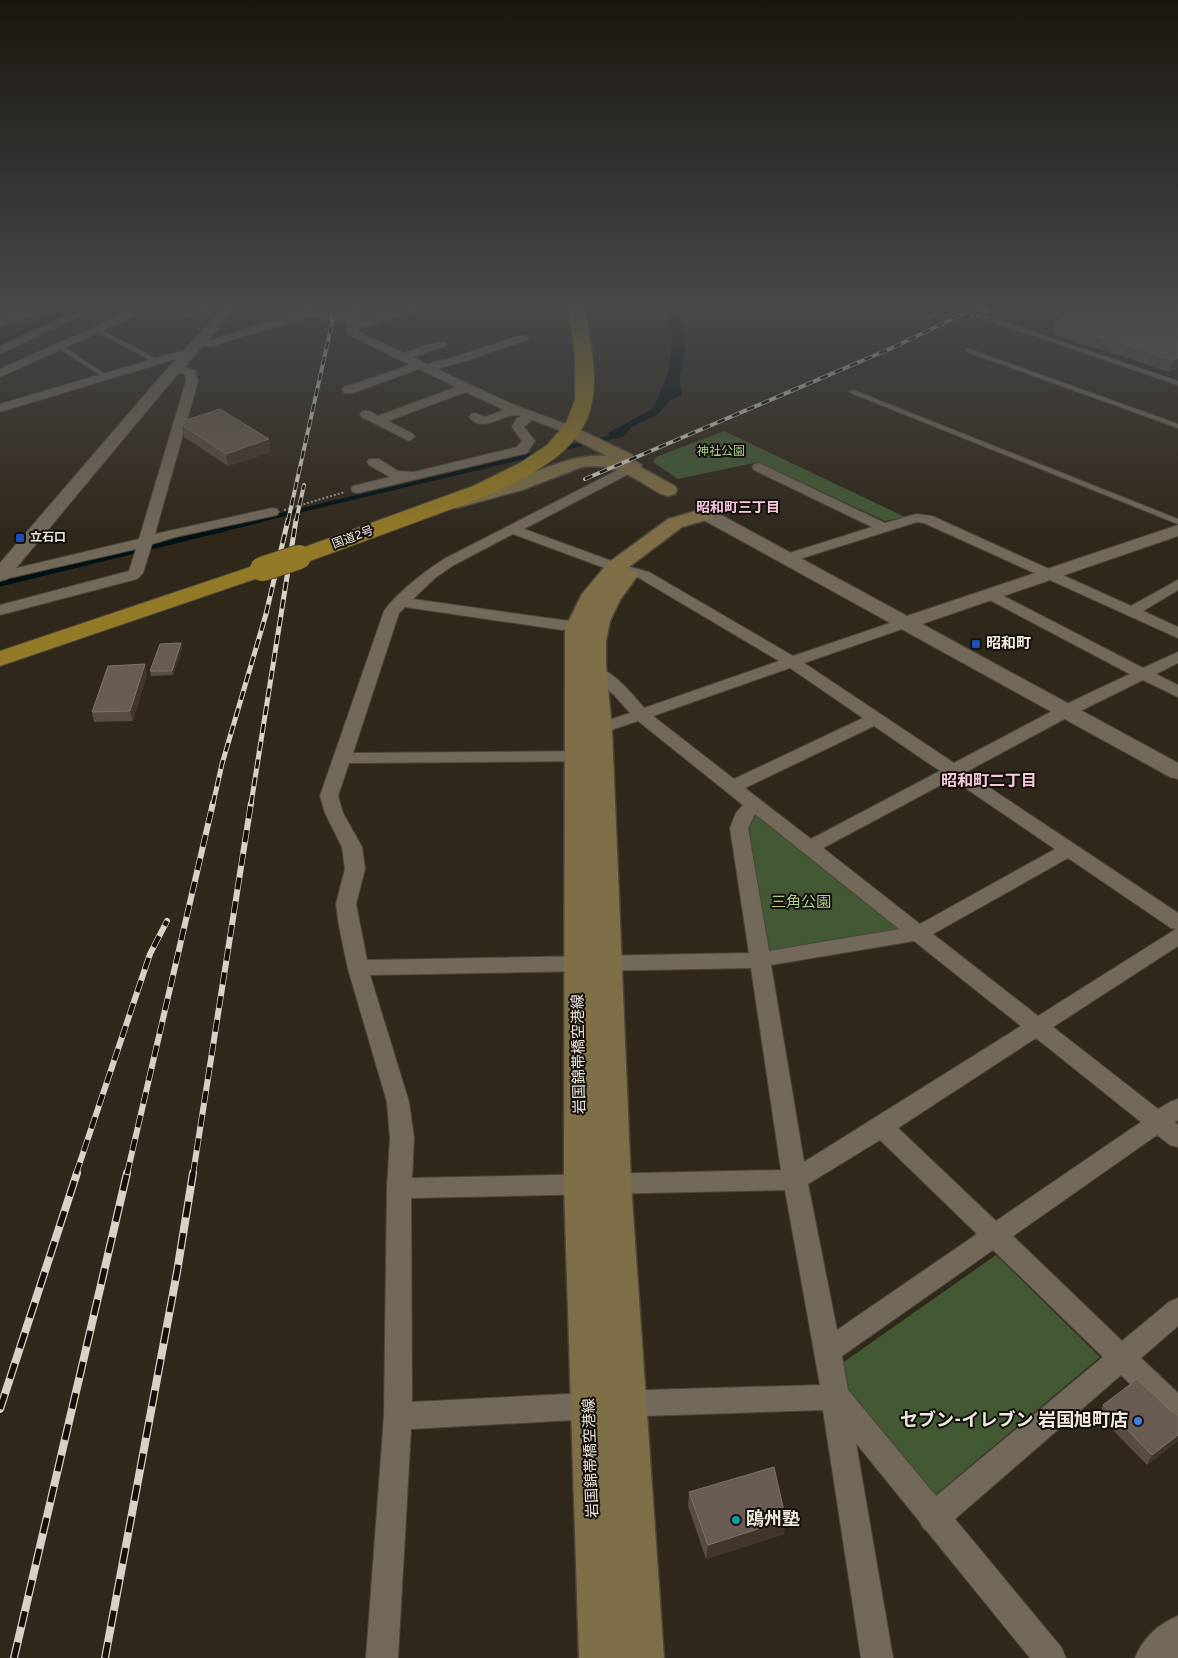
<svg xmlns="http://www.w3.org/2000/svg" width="1178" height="1658" font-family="Overpass,'Noto Sans JP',sans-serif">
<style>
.green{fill:#435934}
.water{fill:#011114}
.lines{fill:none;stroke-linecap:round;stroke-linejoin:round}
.stream-far1{stroke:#011114;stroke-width:4}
.stream{stroke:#011114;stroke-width:5}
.service-casing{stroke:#4c453a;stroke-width:2}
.minor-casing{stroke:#4c453a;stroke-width:2}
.tertiary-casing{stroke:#4c453a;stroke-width:2}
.secondary-casing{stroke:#4c453a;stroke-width:3}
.trunk-casing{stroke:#4c453a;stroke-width:2}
.path{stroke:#989187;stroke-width:2;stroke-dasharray:2 2;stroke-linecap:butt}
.service{fill:#73695b;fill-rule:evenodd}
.minor{fill:#73695b;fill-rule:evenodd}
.tertiary{fill:#73695b;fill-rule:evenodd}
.secondary{fill:#7f6f47;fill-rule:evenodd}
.trunk{fill:#937a26;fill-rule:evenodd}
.rail-far3-casing{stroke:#d7d1c8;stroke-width:4}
.rail-far2-casing{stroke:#d7d1c8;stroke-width:5}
.rail-far1-casing{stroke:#d7d1c8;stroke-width:6}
.rail-casing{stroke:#d7d1c8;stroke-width:8}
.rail-far3{stroke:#15110c;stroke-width:2.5;stroke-dasharray:8;stroke-linecap:butt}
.rail-far2{stroke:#15110c;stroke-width:3;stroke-dasharray:9;stroke-linecap:butt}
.rail-far1{stroke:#15110c;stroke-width:4.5;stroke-dasharray:12;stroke-linecap:butt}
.rail{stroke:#15110c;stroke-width:5.5;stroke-dasharray:16;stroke-linecap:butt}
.trunk-bridge-casing{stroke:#4c453a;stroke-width:26;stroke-linecap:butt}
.trunk-bridge{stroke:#937a26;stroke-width:24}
.wall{fill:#594c42}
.shaded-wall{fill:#42362b}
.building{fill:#695d53;stroke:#7e7369}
.transit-dot{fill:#1a4fb4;stroke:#15110c;stroke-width:2}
.shop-dot{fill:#3f7fe0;stroke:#15110c;stroke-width:2}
.culture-dot{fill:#0f9aa8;stroke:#15110c;stroke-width:2}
.labels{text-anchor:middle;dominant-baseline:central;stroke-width:4;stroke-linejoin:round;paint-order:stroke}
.far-park-label{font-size:12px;fill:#a9d090;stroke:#15110c}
.far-poi-label{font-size:12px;font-weight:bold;fill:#efe9e1;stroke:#15110c;text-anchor:start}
.far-street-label{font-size:12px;fill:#efe9e1;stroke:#15110c}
.far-neighbourhood-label{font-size:14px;font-weight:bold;fill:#f7c8dd;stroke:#15110c}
.poi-label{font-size:15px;font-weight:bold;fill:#efe9e1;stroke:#15110c;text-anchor:start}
.park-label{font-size:15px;fill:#a9d090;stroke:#15110c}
.street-label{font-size:15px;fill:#efe9e1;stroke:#15110c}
.neighbourhood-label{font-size:16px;font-weight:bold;fill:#f7c8dd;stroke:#15110c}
.near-poi-label{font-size:18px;font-weight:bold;fill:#efe9e1;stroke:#15110c;text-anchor:end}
</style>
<rect width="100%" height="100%" fill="#30281b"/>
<g class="green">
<path d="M724,431l181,86 -20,4 -127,-59 -80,17 -25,-17 3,-5z"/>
<path d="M757,807l162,126 -159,27 -15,-147z"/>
<path d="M996,1255l104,102 -168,141 -92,-107 -2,-25z"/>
</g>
<path class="water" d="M664,305h11c8,16 11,33 9,51 -2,16 -7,22 -2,39l-11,5 -13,14 -26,13 -9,10 -8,2 -7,-6 44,-24 5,-9 11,-26 5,-37z"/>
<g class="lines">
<g class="stream-far1">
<path d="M0,342l80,-37"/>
<path d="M561,449l51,-12 5,-3"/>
<path d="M256,521l281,-67"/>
</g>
<path class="stream" d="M0,584l261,-64"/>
<g class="service-casing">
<g id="service">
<path d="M945,305h13l-1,1 221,75v4l-226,-77 -22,10 -5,-1 22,-10z"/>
<path d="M96,327l62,33 1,1 -5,1 -60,-32 -1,-1z"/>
<path d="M57,345l7,2 44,29 -5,1 -43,-28 -5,-1 -1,-1z"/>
<path d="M965,349h4l209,75v4l-213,-77z"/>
<path d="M853,390l325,129v5l-327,-131 -1,-1z"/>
</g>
</g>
<g class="minor-casing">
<g id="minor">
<path d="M44,305h16l-1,2 -59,19v-7z"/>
<path d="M89,305h14l-103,49v-7z"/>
<path d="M144,305h15l-159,72v-8z"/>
<path d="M160,305h14l15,6 21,-6 27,1 -5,3h-13l-31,9z"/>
<path d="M299,305h8l16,8 25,2 5,-10h10l-6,17 56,-17h17l-1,2 -71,22 1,3 45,21 33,-11h8l2,2 -2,2 -32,11 14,7 28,-7 64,-21h8l2,2 -2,2 -64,22 -26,7 75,35 62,23 2,3 -6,4 -38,-14 -8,7 11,14 -8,12 -169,40 -5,-1 -2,-3 2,-3 37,-9 -21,-12 -2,-3 2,-3h10l19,12 16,1 103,-25 5,-6 -10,-14 4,-8 5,-3c-17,-6 -36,20 -52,1l2,-3 4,-1 10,4 19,-7 -38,-18 -78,29 25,13 2,3 -6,4 -47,-24 -2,-3 2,-3h8l8,5 78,-29 -37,-18 -67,24h-8l-2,-3 2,-3 66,-22 -62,-31 -1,-12 -26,-3 -9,-3 -100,30 -15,1 -6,-3 2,-2 18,-2 93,-29 -5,-2z"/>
<path d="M191,348l6,3 -2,2 -195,59v-8z"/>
<path d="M176,365l19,5 3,11 -43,153 117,-26 5,1 2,3 -2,3 -102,22 -23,7 -9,29 -6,6 -137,36v-10l129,-34 7,-22 -136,31v-8l139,-33 47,-158 -1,-7 -13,-4 -2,-2z"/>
<path d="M635,461l7,4 -2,3 -116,61 96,35 29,8 144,84 106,-36h12l2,3 -2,3 -107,37 150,100 106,-56 70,-33 -146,-77 -3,-3 3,-3h10l149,77 35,-16v11l-22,11 22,11v12l-35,-17 -71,35 -106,57 212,141v33l-125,81 105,82 12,-7 8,-3v21l-3,2 3,3v22l-8,-2 -13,-10 -144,101 109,105 47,-39 9,-4v28l-37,32 37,35v32l-10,-4 -47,-46 -166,144 106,128 5,11h-36l-104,-128 -3,-2 -3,-6 -64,-79 37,215h-32l-38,-248 -177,6 -235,13 -13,229h-32l18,-242 3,-228 3,-50 -3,-36 -39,-133 -9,-43 -3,-22 9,-35 -3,-22 -17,-34 -5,-17 64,-185c14,-19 40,-39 60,-52zM513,534l97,36 29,8 140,83 -135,47c-11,-13 -36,-45 -54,-40l-2,3 2,3 24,21 16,18 -49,16 -3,4 3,4 6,1 51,-17 105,84 -7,8 -6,15 19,125 -382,7 -11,-56 9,-35 -3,-22 -19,-34 -5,-17 11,-33 240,-2 6,-1 3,-4 -3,-4 -6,-1 -236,2 46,-140 6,-6 157,23 35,-1 2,-3 -2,-3 -35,-3 -149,-21 22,-21 19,-13zM790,668l73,50 -129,61 -81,-63zM874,726l66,45 -129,68 -66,-51zM952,779l103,70 -135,75 -97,-76zM755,814l144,115 -130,22 -21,-123zM1068,858l103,70 5,1 -138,87 -105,-82zM914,941l107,85 -217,136 -33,-197zM751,968l30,202 -369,8 2,-40 -5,-36 -39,-127zM1036,1038l105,84 -145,99 -98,-93zM880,1140l97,94 -140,96 -29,-146zM785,1190l35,195 -174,5 -234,12 -1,-204zM993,1250l110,107 -167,139 -88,-106 -6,-34z"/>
<path d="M759,463l126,60 31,-9 16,2 199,90 47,-26v10l-35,21 35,16v11l-254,-115 -7,-1 -127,40h-10l-2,-3 2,-3 92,-29 -118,-57 -2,-3 2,-3z"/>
</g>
</g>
<g class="tertiary-casing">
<g id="tertiary">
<path d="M225,305h14l-69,78 -163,196 -7,2v-18l160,-186z"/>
<path d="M706,509l6,1 195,106 271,-91v11l-256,88 256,139v16l-8,-2 -470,-259 -3,-4 3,-4z"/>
<path d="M1178,1616v42h-43c8,-20 23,-34 43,-42z"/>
</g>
</g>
<g class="secondary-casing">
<g id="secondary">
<path d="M570,425l61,29 3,4 -3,4 44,24 2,4 -2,4 -7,2 -7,-2c-26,-15 -47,-32 -79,-27l-60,23 -58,16 -7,2 -7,-2 -3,-4 3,-4c20,-6 41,-10 60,-17 33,-11 63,-28 97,-25l-43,-22 -3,-4 3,-4z"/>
<path d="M706,508l7,2 3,4 -3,4 -31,9 -57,43 10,1 3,4 -18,25 -10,21 -4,20v25l6,64 19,454 33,474h-85l-15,-474 1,-551 1,-7 16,-32 26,-31 60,-44z"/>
</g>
</g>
<g class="trunk-casing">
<g id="trunk">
<path d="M569,305h16c4,33 15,72 5,105 -4,16 -17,33 -30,44 -34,28 -80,45 -122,60 -43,16 -87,32 -131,48l-8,1 -8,-1 -3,-5 3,-5 182,-66 47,-23 27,-18 19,-22 9,-23v-41z"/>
<path d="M262,563l8,1 3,5 -3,5 -270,92v-15z"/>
</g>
</g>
<path class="path" d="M284,510l61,-18"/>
<use href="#service" class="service"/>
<use href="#minor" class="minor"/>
<use href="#tertiary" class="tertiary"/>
<use href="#secondary" class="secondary"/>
<use href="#trunk" class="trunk"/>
<g class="rail-far3-casing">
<g id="rail-far3">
<path d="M973,315l29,-10"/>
<path d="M585,479l307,-131 89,-43"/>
<path d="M288,521l48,-216"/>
<path d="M296,521l8,-36"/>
</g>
</g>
<g class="rail-far2-casing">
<g id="rail-far2">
<path d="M213,804l9,-40 44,-150 22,-94"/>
<path d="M251,804l45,-284"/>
</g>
</g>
<g class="rail-far1-casing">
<g id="rail-far1">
<path d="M76,1174l74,-220 17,-33"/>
<path d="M127,1174l86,-371"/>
<path d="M193,1174l58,-371"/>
</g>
</g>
<g class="rail-casing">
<g id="rail">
<path d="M0,1409l77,-236"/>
<path d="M14,1658l113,-485"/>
<path d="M105,1658l72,-386 16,-99"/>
</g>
</g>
<use href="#rail-far3" class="rail-far3"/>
<use href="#rail-far2" class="rail-far2"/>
<use href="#rail-far1" class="rail-far1"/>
<use href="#rail" class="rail"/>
<g class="trunk-bridge-casing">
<path id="trunk-bridge" d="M262,569l37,-12"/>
</g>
<use href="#trunk-bridge" class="trunk-bridge"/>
</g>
<g class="wall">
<path d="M836,305h25l-12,5z"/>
<path d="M1178,305v63l-9,4 -116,-38 2,-12z"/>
<path d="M182,425l89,27 -43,14 -44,-29z"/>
<path d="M181,643l1,5 -9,27 -22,1 -1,-5z"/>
<path d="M147,674l-14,47 -39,1 -2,-10z"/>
<path d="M1103,1405l69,7 6,3v26l-31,24 -49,-50z"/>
<path d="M689,1492l95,42 -78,25 -18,-53z"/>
</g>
<g class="shaded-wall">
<path d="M850,305h11l-12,5z"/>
<path d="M1178,358v10l-9,4 4,-12z"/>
<path d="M269,439l2,13 -43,14 -2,-12z"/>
<path d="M181,643l1,5 -9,27 -1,-4z"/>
<path d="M145,664l2,10 -14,47 -3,-10z"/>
<path d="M1178,1435v6l-31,24 5,-10z"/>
<path d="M786,1520l-2,14 -78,25 2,-14z"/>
</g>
<g class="building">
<path d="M1095,305h83v53l-5,2 -118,-38z"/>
<path d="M220,409l49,30 -43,15 -44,-29 1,-4z"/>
<path d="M181,643l-9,28h-22l10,-27z"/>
<path d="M145,664l-15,47 -38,1 16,-46z"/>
<path d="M1137,1379l35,33 6,3v20l-26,20 -49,-50z"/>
<path d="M774,1467l12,53 -78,25 -19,-53z"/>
</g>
<linearGradient id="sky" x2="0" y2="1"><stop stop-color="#1a160f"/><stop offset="0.57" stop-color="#48484a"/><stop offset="1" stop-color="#48484a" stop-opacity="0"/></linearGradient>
<rect width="1178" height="537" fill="url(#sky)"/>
<g class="transit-dot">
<rect x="15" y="533" width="10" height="10" rx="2.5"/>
<rect x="971" y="639" width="10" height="10" rx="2.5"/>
</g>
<circle class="shop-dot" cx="1138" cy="1421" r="5"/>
<circle class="culture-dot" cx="736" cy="1520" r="5"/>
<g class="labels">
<g class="far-park-label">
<text x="721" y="452">神社公園</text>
</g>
<g class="far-poi-label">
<text x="30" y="538">立石口</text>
</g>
<g class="far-street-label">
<text transform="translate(353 538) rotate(-20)">国道2号</text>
</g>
<g class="far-neighbourhood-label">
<text x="738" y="508">昭和町三丁目</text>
</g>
<g class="poi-label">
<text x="986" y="644">昭和町</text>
</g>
<g class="park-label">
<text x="801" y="903">三角公園</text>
</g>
<g class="street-label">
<text transform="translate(580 1054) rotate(-91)">岩国錦帯橋空港線</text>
<text transform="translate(592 1458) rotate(-92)">岩国錦帯橋空港線</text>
</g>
<g class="neighbourhood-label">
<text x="989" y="782">昭和町二丁目</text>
</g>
<g class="near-poi-label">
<text x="1128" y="1421">セブン-イレブン 岩国旭町店</text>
<text x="746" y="1520" text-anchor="start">鴎州塾</text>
</g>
</g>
</svg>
